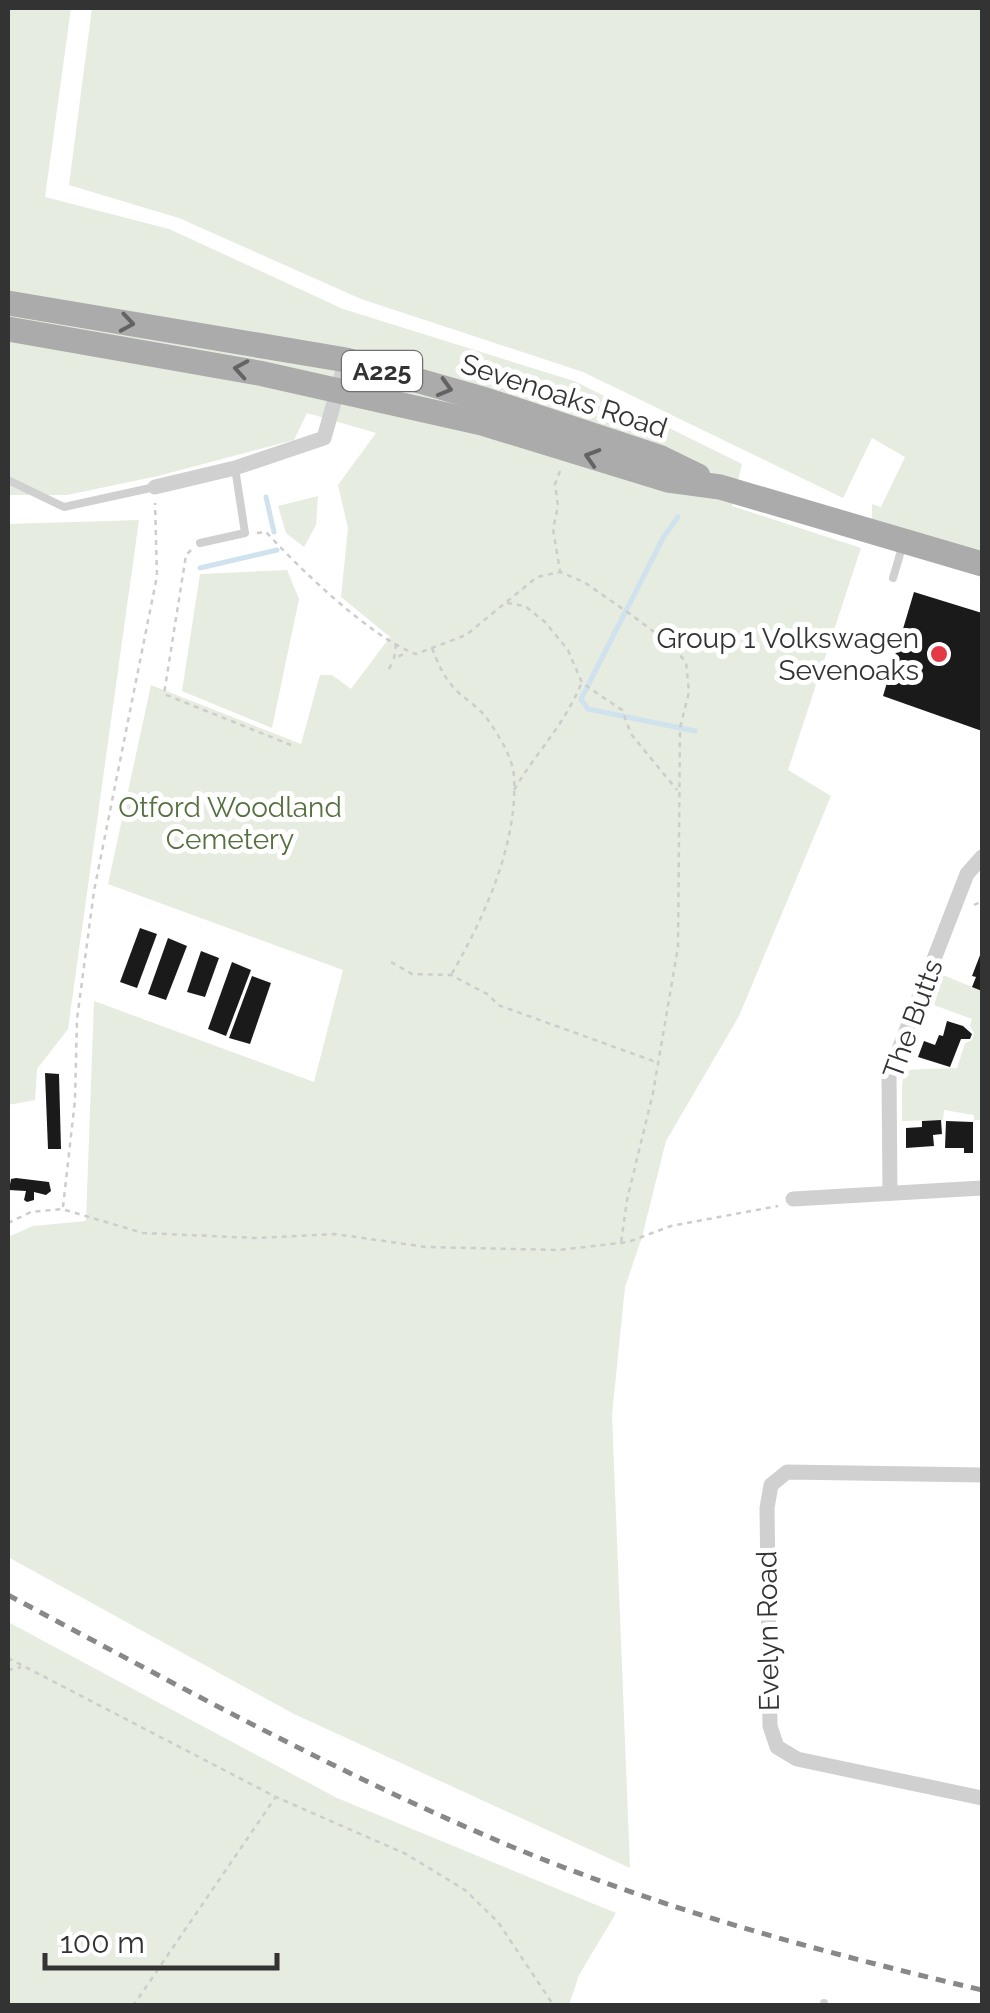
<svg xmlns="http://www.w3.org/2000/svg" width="990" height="2013" font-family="Raleway,sans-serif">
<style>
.green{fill:#e6ecdf}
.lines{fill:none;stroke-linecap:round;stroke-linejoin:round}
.stream{stroke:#cfe2ee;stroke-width:5}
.building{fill:#1a1a1a}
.path{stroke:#cdcdcd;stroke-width:2.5;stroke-dasharray:5 5;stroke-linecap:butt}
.lane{stroke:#d0d0d0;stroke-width:8}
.street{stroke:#d0d0d0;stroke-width:15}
.primary{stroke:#ababab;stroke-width:25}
.rail{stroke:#888;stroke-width:5;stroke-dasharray:10 8;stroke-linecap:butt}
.oneway{stroke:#636363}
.poi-dot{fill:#e63946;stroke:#fff;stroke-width:4}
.labels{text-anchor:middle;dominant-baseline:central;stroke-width:10;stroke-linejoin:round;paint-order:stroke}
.shield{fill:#fff;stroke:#707070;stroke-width:2.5}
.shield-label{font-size:25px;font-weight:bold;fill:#333}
.street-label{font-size:28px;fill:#333;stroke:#fff}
.poi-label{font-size:28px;fill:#333;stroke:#fff;text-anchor:end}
.park-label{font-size:28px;fill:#56703f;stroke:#fff}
</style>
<rect width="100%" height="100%" fill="#fff"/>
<g class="green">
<path d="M8,8h63l-26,189 124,32 174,80 231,72 168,83 -10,42 129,42 -73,222 43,26 -92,220 -73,125 -24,96 -17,50 -13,128 18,453 -336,-154 -286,-157v-320l25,-11 53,-5 8,-220 220,81 29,-112 -235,-86 43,-199 150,59 19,-69h12l19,14 39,-52 -49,-40 7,-69 -10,-43 38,-52 -69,-20 -13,27 -136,36 -91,19h-59z"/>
<path d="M92,8h890v548l-110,-37v-15l9,3 24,-50 -33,-19 -29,60 -260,-126 -222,-73 -182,-81 -110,-33z"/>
<path d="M318,496l-2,29 -12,22 -18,-14 -8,-27z"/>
<path d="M139,520l-71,509 -31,40 -2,31 -27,5v-581z"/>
<path d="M287,570l12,29 -27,129 -90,-37 18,-117z"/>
<path d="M943,975l39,16v129h-8v-5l-30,-5 -1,10 -41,1v-37l3,-14 52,-2 8,-25 7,-3 2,-7 -4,-7 2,-7 -38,-14z"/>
<path d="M8,1622l329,176 279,115 -37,62 -10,30h-561z"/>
</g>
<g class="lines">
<g class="stream">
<path d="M266,497l8,35"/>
<path d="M678,517l-15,21 -82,161 7,10 107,22"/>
<path d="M200,568l77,-18"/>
</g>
</g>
<g class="building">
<path d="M914,592l68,21v118l-99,-35z"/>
<path d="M140,928l17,6 -20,54 -17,-6z"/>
<path d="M168,938l19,8 -21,54 -18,-6z"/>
<path d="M982,950v41l-10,-4 4,-10 -4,-1z"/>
<path d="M201,951l18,7 -14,39 -18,-5z"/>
<path d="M232,962l19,8 -25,66 -18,-7z"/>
<path d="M252,976l19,7 -21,61 -21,-6z"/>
<path d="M947,1021l16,5 9,8 -2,5h-9l-11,28 -32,-10 6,-16 11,4 4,-10 4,1z"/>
<path d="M45,1073l14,1 2,75h-13z"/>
<path d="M941,1120l1,14 -9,1 1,11 -28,2v-20l16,-1v-6z"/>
<path d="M946,1121l27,1v31h-9v-5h-19z"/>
<path d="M16,1178l33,4 2,9 -5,4 -12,-3v8l-7,2 -3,-2 2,-9 -17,-1 2,-11z"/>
</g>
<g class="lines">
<g class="path">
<path d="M560,471l-5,13 3,22 -5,23 7,42"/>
<path d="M257,533l9,-1c33,36 105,106 150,122l50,-19 71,-58 23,-5 24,10 46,32 40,30 16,18 3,30 -9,36 -2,219 -25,146 -26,107 -6,43"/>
<path d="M191,550l-5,5 -22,139 127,51"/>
<path d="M507,603l18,3 20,16 23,28 14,33 40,27 9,24 46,56"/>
<path d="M396,644l-2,15 13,-7"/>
<path d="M432,648c7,18 13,32 28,46 9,8 21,15 28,26 11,16 24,36 26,56 4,68 -30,142 -63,199"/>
<path d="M389,669l4,-8"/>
<path d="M514,790c23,-39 49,-63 67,-106"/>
<path d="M974,905l8,-4"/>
<path d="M391,962l21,12 39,1 38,20 9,10 158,57"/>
<path d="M63,1207l12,-107 2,-81 17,-128 63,-315 -2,-73"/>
<path d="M8,1223l23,-11 31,-3 81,24 113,5 79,-4 91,13 133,3 69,-8 43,-16 107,-20"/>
<path d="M8,1658l268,139 130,57 59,36 33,32 56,84"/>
<path d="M8,1670l13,-3"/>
<path d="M133,2006l142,-208"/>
</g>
<g class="lane">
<path d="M8,480l56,27 91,-20"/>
<path d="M200,543l45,-10 -10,-65"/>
<path d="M893,578l10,-34"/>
<path d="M824,2006v-3"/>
</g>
<g class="street">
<path d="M155,487l80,-19 89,-30 22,-78"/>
<path d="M890,1193l-1,-118 78,-201 15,-17"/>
<path d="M793,1199l189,-11"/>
<path d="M982,1475l-195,-3 -16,13 -4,23 3,218 7,21 20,12 185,39"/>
</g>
<g class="primary">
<path d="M8,303l338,57 140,40 173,57 39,19"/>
<path d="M8,329l251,44 223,50 186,57 52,7 262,77"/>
</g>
<path class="rail" d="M8,1595c163,87 325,176 495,248 154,65 317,109 479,147"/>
</g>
<defs><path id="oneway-chevron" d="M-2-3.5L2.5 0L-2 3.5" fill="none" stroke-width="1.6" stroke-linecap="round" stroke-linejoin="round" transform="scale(2.5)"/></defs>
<g class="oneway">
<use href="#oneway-chevron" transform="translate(127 323) rotate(9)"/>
<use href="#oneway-chevron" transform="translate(241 369) rotate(-170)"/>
<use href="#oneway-chevron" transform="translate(445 388) rotate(16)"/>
<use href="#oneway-chevron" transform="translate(592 457) rotate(-163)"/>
</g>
<circle class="poi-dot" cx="939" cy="654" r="10"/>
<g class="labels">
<rect class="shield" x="342" y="351" width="80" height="40" rx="8"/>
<g class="shield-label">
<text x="382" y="371">A225</text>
</g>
<g class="street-label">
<text transform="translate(564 396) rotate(18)">Sevenoaks Road</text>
<text transform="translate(913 1019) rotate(-70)">The Butts</text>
<text transform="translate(768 1631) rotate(-91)">Evelyn Road</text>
</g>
<g class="poi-label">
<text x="919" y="638">Group 1 Volkswagen<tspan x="919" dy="32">Sevenoaks</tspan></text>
</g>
<g class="park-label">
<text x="230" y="807">Otford Woodland<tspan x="230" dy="32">Cemetery</tspan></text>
</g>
</g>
<rect width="990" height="2013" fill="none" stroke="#333333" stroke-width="20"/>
<path d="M45 1953v15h232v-15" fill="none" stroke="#333333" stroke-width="5"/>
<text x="60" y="1953" font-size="30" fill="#333333" stroke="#ffffff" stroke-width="8" paint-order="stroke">100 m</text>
</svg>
